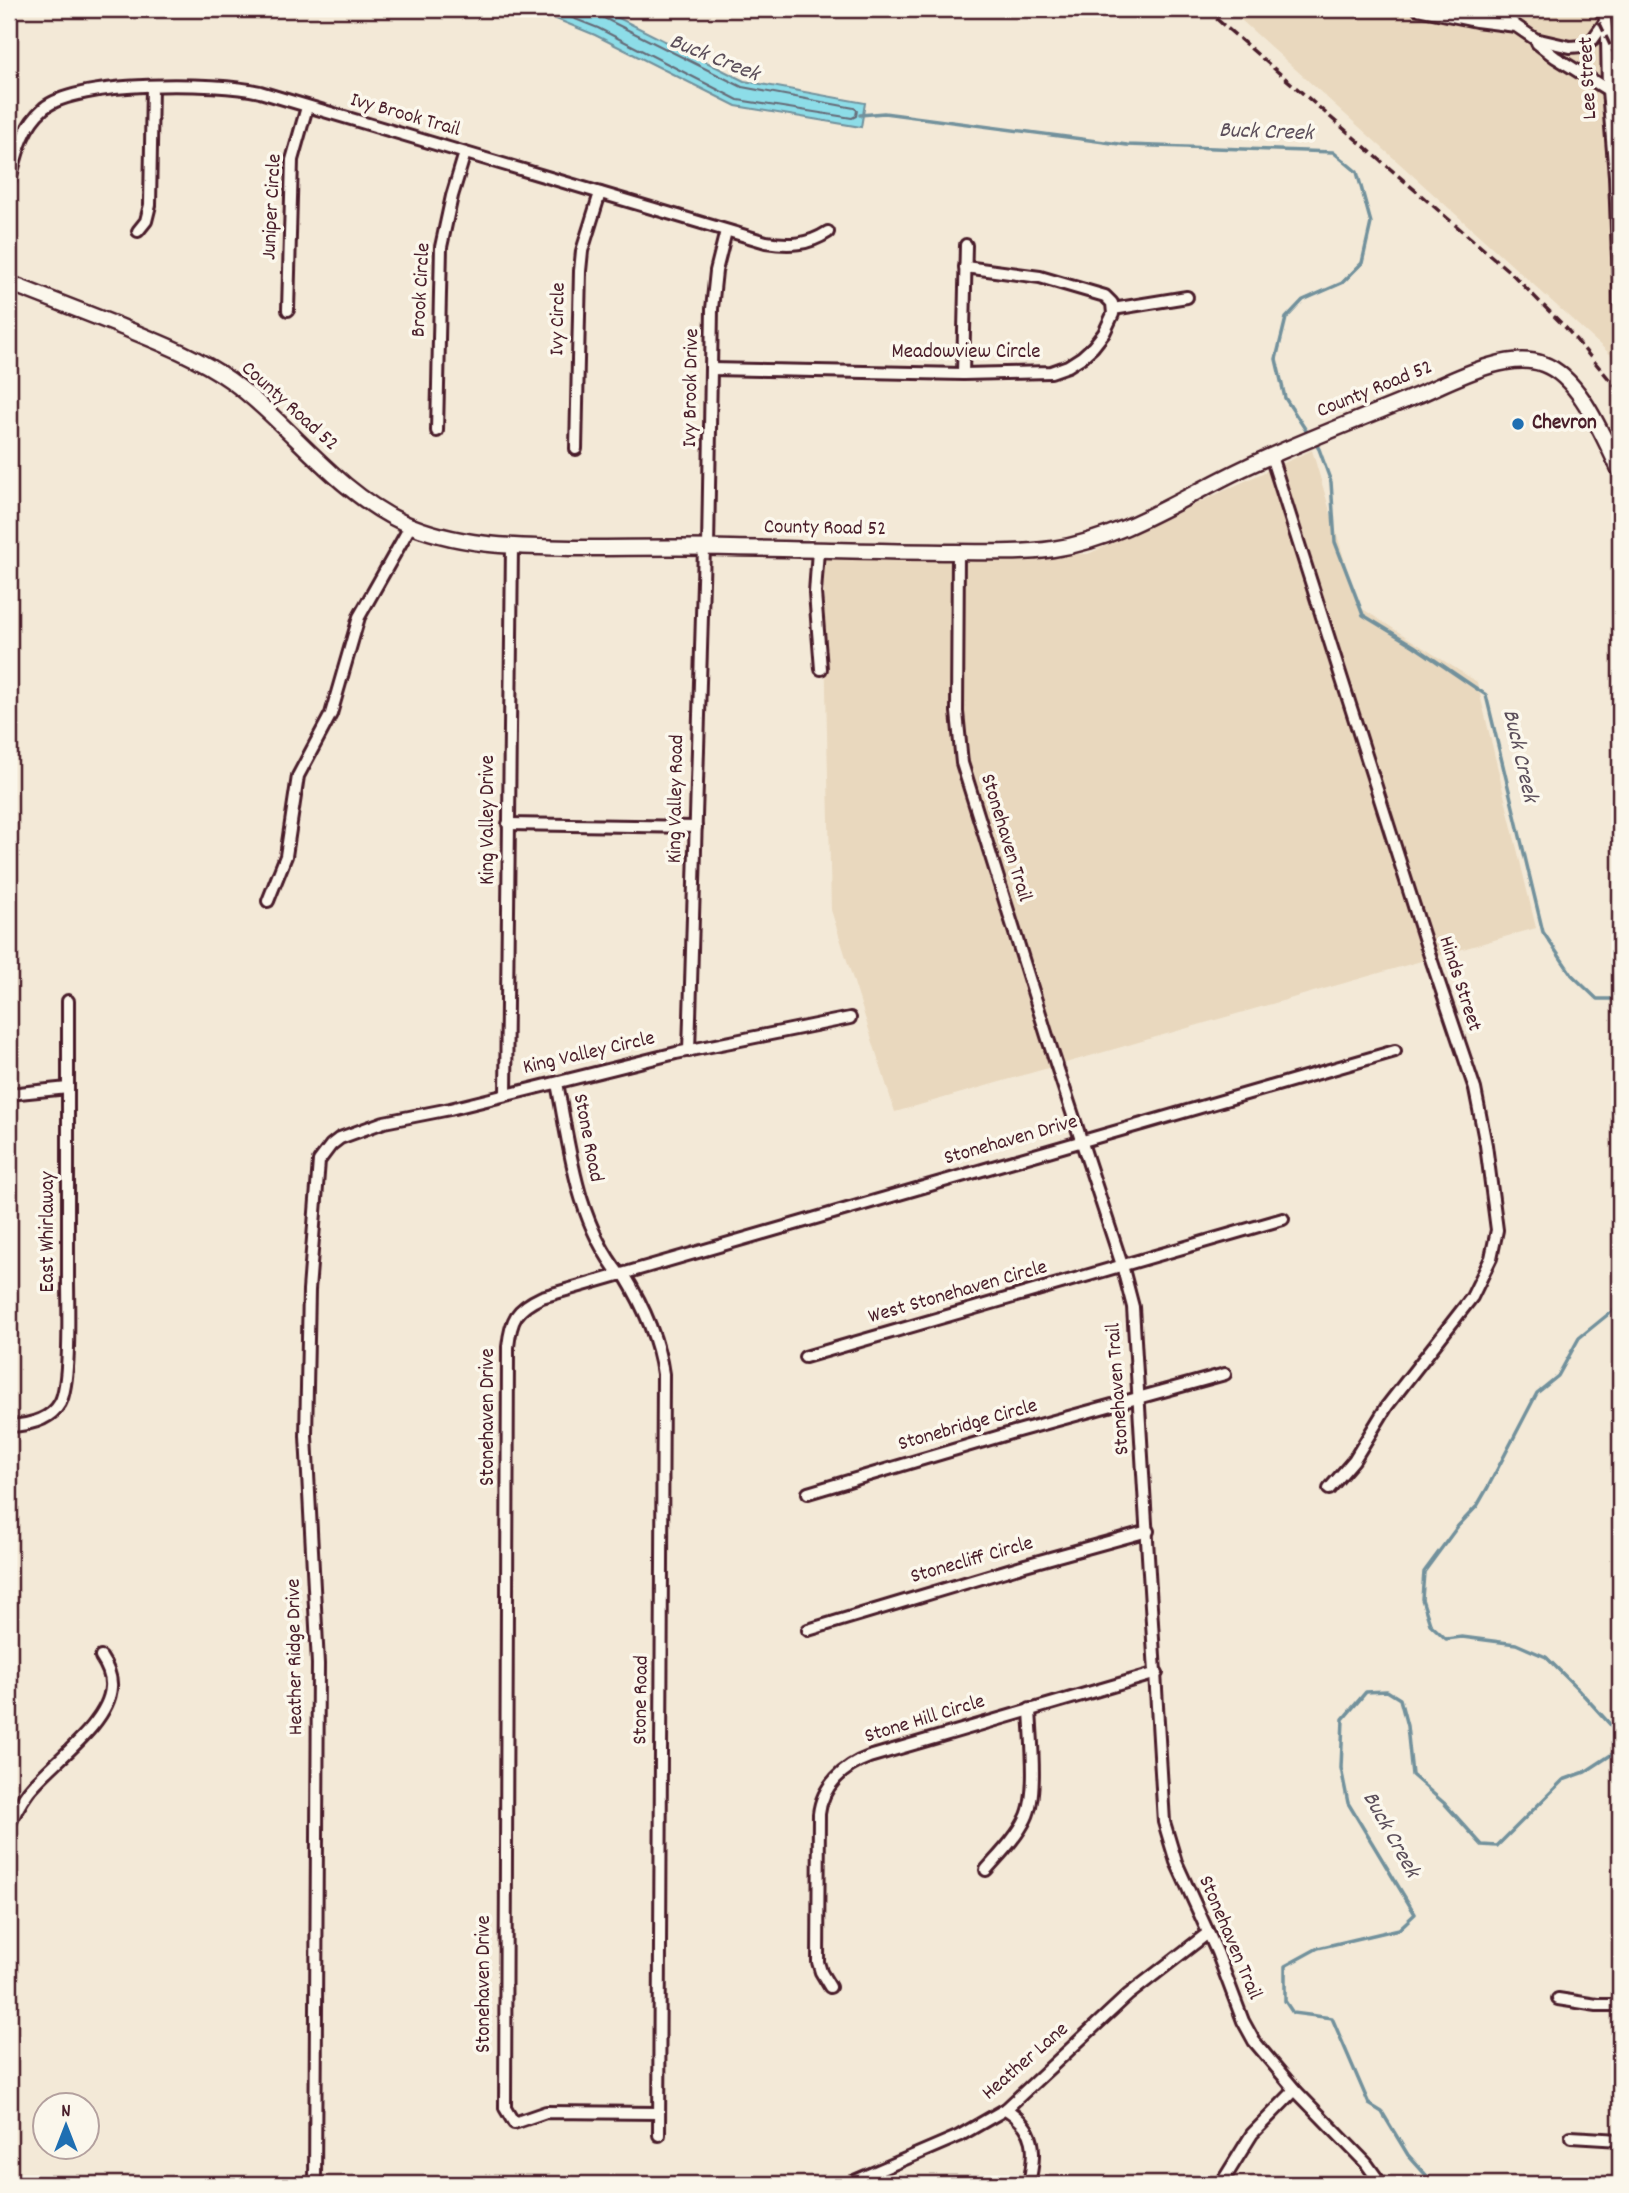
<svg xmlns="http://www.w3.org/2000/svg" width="1629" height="2193" font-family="Dekko,sans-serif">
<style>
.built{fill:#e9d8be}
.water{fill:#8ddde8;stroke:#72919c;stroke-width:2}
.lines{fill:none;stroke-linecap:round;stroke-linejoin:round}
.shore{stroke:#656b77;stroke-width:2}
.stream{stroke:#72919c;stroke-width:3.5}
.minor-casing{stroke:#4a1f2b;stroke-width:16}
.tertiary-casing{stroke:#4a1f2b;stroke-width:19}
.minor{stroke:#fbf7ec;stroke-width:10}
.tertiary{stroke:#fbf7ec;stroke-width:14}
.rail{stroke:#4a1f2b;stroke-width:3.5;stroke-dasharray:10 5;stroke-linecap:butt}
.poi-dot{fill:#1f6fb2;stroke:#fbf7ec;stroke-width:2.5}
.labels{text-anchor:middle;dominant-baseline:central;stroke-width:7;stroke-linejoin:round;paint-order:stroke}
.street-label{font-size:21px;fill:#4a1f2b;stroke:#fbf7ec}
.poi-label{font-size:21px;font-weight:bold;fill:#4a1f2b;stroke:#fbf7ec;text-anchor:start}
.water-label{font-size:23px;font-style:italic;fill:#5b4e5a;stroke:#fbf7ec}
</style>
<rect width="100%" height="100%" fill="#f3e9d7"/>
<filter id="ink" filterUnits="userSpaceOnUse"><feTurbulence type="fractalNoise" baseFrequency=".0143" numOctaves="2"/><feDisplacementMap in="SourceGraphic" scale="14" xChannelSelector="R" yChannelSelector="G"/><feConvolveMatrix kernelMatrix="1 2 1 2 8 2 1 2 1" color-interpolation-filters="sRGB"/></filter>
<g filter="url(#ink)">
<g class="built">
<path d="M1229,9h391v354z"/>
<path d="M1312,450l46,156 119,76 59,246 -641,184 -64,-202 -8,-355 265,-1z"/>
</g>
<path class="water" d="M532,9h69l143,72 121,22 -4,24 -125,-21 -141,-71z"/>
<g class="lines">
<path class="shore" d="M550,9l48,19 140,72 114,18 4,-2 1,-6 -3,-2 -112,-21 -138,-69 -3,-4 -1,-5"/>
<g class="stream">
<path d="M860,115l24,-2 243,32 206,7 24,20 14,51 -9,40 -20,20 -39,17 -17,18 -10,41 9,39 24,37"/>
<path d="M1314,441l5,8 12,33 4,60 28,73 51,31 72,49 57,237 29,43 25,24h17l6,2"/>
<path d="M1434,2184l-26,-29 -26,-43 -13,-8 -37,-86 -39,-5 -8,-12v-35l33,-18 81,-19 16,-15 -67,-111 -7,-35 2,-49 23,-27 21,-1 13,8 7,27 5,49 32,28 38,42 15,1 66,-66 22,-8 32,-21v-19l-39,-43 -32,-32 -30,-13 -54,-7 -16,2 -16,-15 -8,-25 2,-27 34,-46 19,-20 11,-19 49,-94 21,-17 21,-38 32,-26 9,-5"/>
</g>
<g class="minor-casing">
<g id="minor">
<path d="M1418,9l58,12 40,5 19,13 35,8 12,-1 11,-7 12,-17"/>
<path d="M1494,9l20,15"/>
<path d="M1604,9l3,29 1,52 7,86 5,136"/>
<path d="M1537,43l18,14 53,33"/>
<path d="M10,180c7,-27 12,-53 34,-72 34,-28 172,-26 216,-16l506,150c23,4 42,3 62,-10"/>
<path d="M138,231l8,-10 4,-16 2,-119"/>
<path d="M1113,309l74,-12"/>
<path d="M288,310l4,-150 15,-53"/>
<path d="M711,369l252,5 88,-2 17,-6 14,-9 11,-10 11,-14 9,-19 -1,-11 -7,-7 -65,-19 -75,-10"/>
<path d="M963,374l3,-129"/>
<path d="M437,431l4,-184 11,-51 13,-43"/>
<path d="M576,449l4,-178 2,-20 18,-58"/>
<path d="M1271,456l155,488 49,145 11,56 11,85 -6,28 -19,39 -85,109 -33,54 -25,29"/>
<path d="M708,548l4,-239 4,-38 10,-40"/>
<path d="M818,550l-3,43 6,76"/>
<path d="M958,552l-1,160 5,51 85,273 75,229 11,42 31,515 12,40 41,90 26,69 11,20 41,49 71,73 15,21"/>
<path d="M508,824l188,3"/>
<path d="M268,901l18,-45 12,-80 33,-62 28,-97 52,-92"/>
<path d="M689,1051l15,-503"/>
<path d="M557,1083c13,66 19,137 63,192"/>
<path d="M9,1094l59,-6"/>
<path d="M506,1094l6,-548"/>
<path d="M624,1274c19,31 34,63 39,100l-4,761"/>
<path d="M805,1357l478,-138"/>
<path d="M9,1426c19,-1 41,-5 51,-23 11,-21 8,-96 8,-123 0,-93 0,-186 0,-279"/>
<path d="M808,1493l206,-61 211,-58"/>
<path d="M808,1630l217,-65 123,-34"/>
<path d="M9,1826c5,-12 11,-23 19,-34 21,-28 81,-67 83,-105 1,-11 -4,-21 -10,-30"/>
<path d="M986,1870c14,-16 31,-33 40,-52 12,-24 5,-81 4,-109"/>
<path d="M830,1987l-9,-15 -3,-10 1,-148c3,-28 25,-48 50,-57l288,-84"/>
<path d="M1558,1999l39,6h23"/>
<path d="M1006,2109c31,21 30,40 23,75"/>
<path d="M659,2113l-113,-1 -32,11 -9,-15 3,-761c3,-28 8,-38 34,-50l853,-246"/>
<path d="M1571,2137l49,3"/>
<path d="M315,2184l3,-520 -12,-228 3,-146 10,-129 12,-16 9,-7 44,-16 66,-13 226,-56 174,-35"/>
<path d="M847,2184l112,-48 47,-27 122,-114 80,-62"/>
<path d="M1221,2184l31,-50 43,-44"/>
</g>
</g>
<g class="tertiary-casing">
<path id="tertiary" d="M9,283c36,14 72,28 108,42 39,16 79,31 113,55 60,44 104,110 172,142 56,25 116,25 176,26 51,0 102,-1 153,0 74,1 149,4 224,4 32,0 66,2 98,-3 68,-10 128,-51 189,-80 57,-27 116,-49 174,-73 34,-14 90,-46 127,-32 37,13 60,73 77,107"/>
</g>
<use href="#minor" class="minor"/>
<use href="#tertiary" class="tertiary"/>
<g class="rail">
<path d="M1205,9l306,264 55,55 54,64"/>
<path d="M1593,9l27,57"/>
</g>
</g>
</g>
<circle class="poi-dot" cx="1518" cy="424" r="7"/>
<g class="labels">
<g class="street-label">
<text transform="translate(1589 78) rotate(-93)">Lee Street</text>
<text transform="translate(405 116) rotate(16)">Ivy Brook Trail</text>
<text transform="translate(273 207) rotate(-87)">Juniper Circle</text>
<text transform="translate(422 290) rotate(-87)">Brook Circle</text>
<text transform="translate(559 319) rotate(-89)">Ivy Circle</text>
<text x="966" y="353">Meadowview Circle</text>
<text transform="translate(692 388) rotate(-89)">Ivy Brook Drive</text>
<text transform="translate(1375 390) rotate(-22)">County Road 52</text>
<text transform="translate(289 407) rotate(42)">County Road 52</text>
<text transform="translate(825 529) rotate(1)">County Road 52</text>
<text transform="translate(677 799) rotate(-89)">King Valley Road</text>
<text transform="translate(489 820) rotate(-90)">King Valley Drive</text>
<text transform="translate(1005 838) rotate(73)">Stonehaven Trail</text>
<text transform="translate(1459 984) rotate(72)">Hinds Street</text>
<text transform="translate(589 1054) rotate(-13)">King Valley Circle</text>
<text transform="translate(587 1138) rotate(79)">Stone Road</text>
<text transform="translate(1011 1141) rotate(-16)">Stonehaven Drive</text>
<text transform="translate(49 1232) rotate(-90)">East Whirlaway</text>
<text transform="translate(958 1293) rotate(-16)">West Stonehaven Circle</text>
<text transform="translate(1119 1389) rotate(-94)">Stonehaven Trail</text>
<text transform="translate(489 1417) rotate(-90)">Stonehaven Drive</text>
<text transform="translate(968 1426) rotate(-16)">Stonebridge Circle</text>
<text transform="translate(972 1561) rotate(-16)">Stonecliff Circle</text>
<text transform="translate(296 1657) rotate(-91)">Heather Ridge Drive</text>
<text transform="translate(642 1700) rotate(-89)">Stone Road</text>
<text transform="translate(925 1720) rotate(-17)">Stone Hill Circle</text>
<text transform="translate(1229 1938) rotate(67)">Stonehaven Trail</text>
<text transform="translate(485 1984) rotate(-90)">Stonehaven Drive</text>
<text transform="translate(1026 2062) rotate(-41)">Heather Lane</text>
</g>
<g class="poi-label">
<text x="1532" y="424">Chevron</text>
</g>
<g class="water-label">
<text transform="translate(714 59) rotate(22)">Buck Creek</text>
<text transform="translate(1266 133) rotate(2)">Buck Creek</text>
<text transform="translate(1519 756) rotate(77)">Buck Creek</text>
<text transform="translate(1390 1835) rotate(61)">Buck Creek</text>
</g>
</g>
<rect width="1629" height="2193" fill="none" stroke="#fbf7ec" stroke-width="35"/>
<rect x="18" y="18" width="1594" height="2158" fill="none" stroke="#4a1f2b" stroke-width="2.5" filter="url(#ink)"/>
<g transform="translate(66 2126)"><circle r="33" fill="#fbf7ec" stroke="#b4a19f" stroke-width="2"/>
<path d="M0-5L12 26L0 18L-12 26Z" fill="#1f6fb2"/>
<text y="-10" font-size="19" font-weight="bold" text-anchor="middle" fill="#4a1f2b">N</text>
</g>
</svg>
